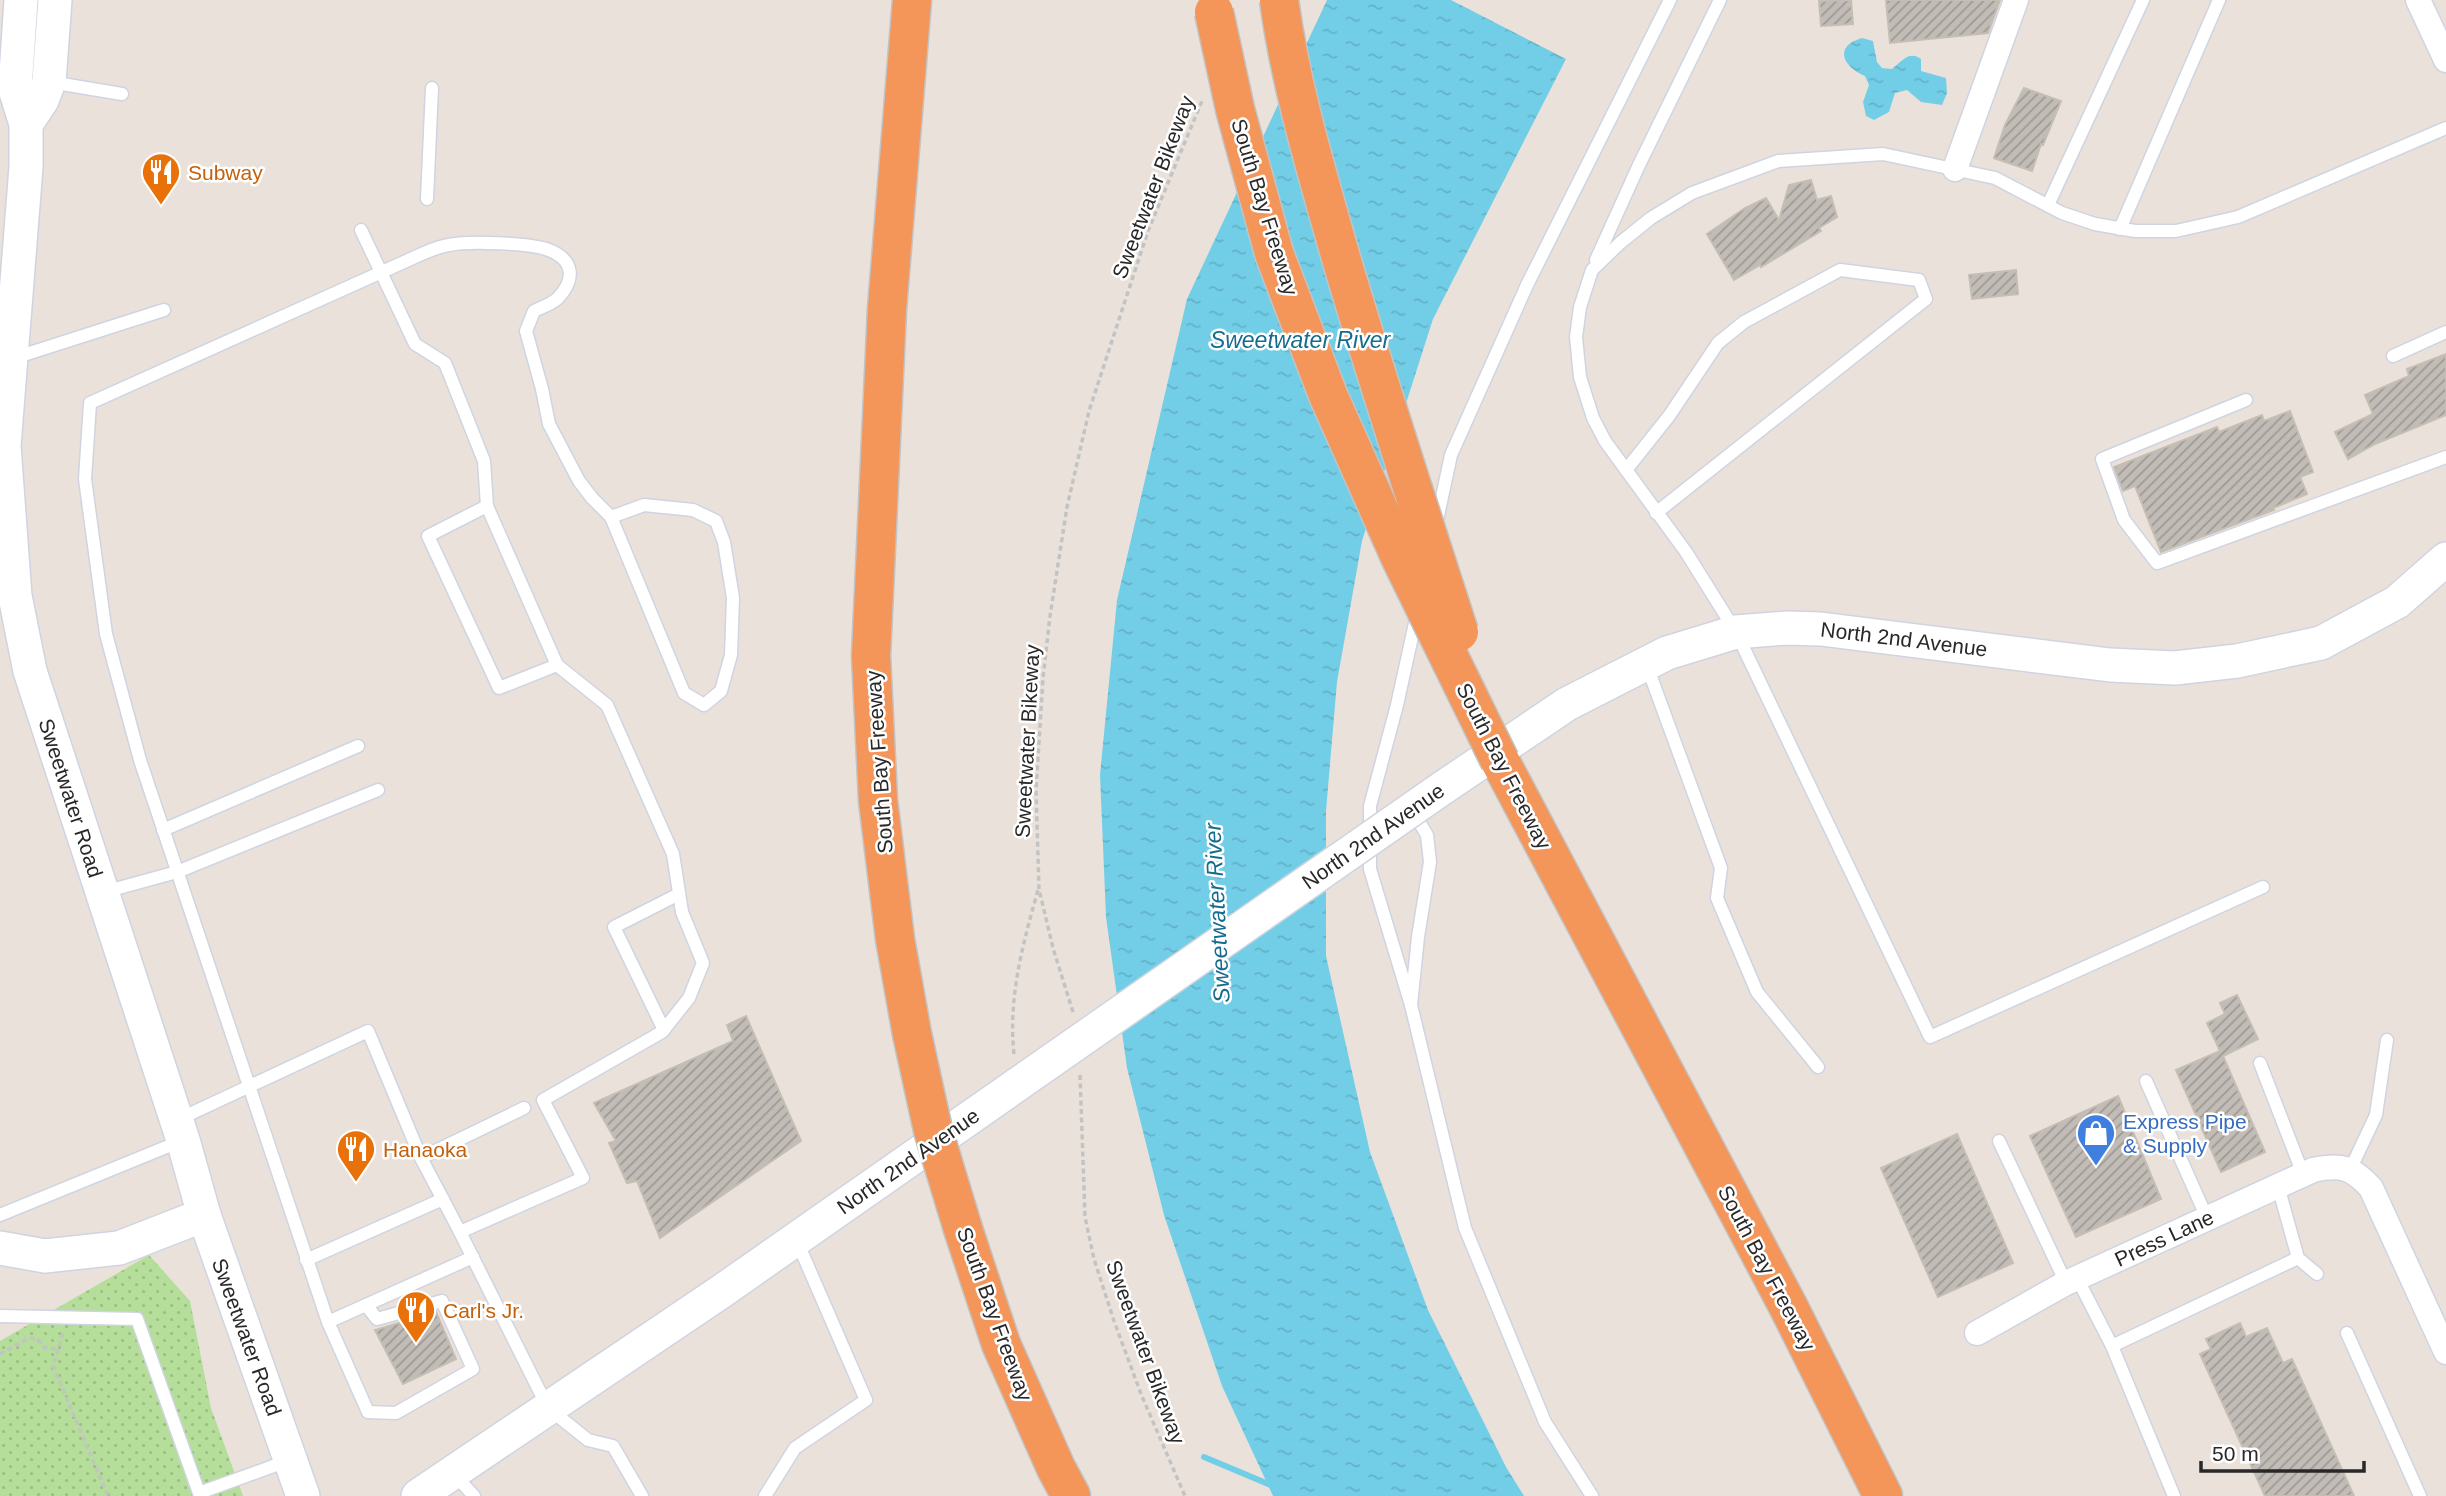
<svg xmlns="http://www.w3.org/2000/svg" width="2446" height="1496" font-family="Helvetica,sans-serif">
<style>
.grass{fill:url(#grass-dots)}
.water{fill:url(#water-ripples)}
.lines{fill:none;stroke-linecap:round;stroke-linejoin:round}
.stream{stroke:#72cee7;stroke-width:6}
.building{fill:url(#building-hatch);stroke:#c5beb4;stroke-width:2}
.lane-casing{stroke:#cfd4e0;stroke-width:15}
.street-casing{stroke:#cfd4e0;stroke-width:27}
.secondary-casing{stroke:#cfd4e0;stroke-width:36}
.highway-casing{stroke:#c3c3c3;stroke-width:41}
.path{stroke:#c3c3c3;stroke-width:3.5;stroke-dasharray:5 3.5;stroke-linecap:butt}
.lane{stroke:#fff;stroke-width:12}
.street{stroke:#fff;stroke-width:24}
.secondary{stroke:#fff;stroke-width:33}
.highway{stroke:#f4955a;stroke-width:38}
.secondary-bridge-casing{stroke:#cfd4e0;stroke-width:36;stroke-linecap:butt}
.highway-bridge-casing{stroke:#c3c3c3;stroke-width:41;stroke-linecap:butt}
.secondary-bridge{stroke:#fff;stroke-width:33}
.highway-bridge{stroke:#f4955a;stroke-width:38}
.labels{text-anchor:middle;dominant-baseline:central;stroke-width:5;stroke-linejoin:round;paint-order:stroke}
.food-label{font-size:21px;fill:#c56008;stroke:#fff;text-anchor:start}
.street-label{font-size:21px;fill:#282828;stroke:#fff}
.shop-label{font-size:21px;fill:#366cbe;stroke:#fff;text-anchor:start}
.water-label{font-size:23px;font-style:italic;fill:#156c8f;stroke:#fff}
</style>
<defs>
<pattern id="grass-dots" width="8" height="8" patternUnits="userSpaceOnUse" patternTransform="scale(1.75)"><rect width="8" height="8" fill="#b4de99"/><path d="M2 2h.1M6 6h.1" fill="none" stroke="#9bbe84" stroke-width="1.8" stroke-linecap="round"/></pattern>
<pattern id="water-ripples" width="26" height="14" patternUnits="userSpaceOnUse" patternTransform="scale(1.75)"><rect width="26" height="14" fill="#72cee7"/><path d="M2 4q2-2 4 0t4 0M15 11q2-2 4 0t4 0" fill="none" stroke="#63b1c6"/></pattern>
<pattern id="building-hatch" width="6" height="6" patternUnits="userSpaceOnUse" patternTransform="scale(1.75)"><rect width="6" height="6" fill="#c2bcb7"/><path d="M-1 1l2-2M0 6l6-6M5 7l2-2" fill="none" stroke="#9e9995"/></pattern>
</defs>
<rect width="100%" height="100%" fill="#eae2da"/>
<path class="grass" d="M149,1255l41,46 21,107 32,88h-243v-155z"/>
<g class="water">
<path d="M1327,0h124l115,59 -133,260 -71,222 -25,141 -11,129v145l44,196 58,158 78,157 18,29h-251l-51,-110 -58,-171 -37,-147 -21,-151 -6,-142 17,-175 70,-301z"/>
<path d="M1862,38l11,3 4,21 5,6 10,1c10,-8 17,-19 29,-10v12l25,7 1,15 -5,12 -21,-3 -14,-12 -12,3 -6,19 -15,8 -8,-4 -3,-14 6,-17 -4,-9c-22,-9 -32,-30 -3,-38z"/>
</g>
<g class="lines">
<path class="stream" d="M1204,1457l69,29"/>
</g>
<g class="building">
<path d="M1851,0l2,24 -32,2 -2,-25z"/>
<path d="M1886,0h114l-12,33 -98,10z"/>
<path d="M2024,88l37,13 -18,44 -2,-1 -9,27 -38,-13 11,-33z"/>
<path d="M1811,180l6,20 14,-4 6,21 -18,11 2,3 -60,36 -1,-2 -26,15 -27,-46 38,-26 21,-10 13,22 10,-35z"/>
<path d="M2016,270l2,24 -46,5 -3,-24z"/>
<path d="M2446,354v61l-71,29 -27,15 -13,-27 38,-18 -8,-19 44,-19 -2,-7z"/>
<path d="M2290,411l23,61 -13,5 7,17 -34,14 1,2 -113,42 -26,-66 -12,5 -9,-24 103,-40 2,5 43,-17 2,6z"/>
<path d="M2237,995l21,44 -35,17 42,96 -44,20 -45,-102 44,-19 -13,-28 18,-9 -5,-11z"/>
<path d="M746,1016l55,125 -141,97 -23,-57 -10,2 -18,-40 7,-2 -22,-38 139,-62 -6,-16z"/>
<path d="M2118,1096l43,103 -85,38 -46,-101z"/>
<path d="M1957,1134l56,129 -75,34 -57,-129z"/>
<path d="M436,1312l20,47 -53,25 -28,-54z"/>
<path d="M2240,1323l6,14 21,-9 16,35 9,-4 62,137h-89l-65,-142 11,-5 -5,-10z"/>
</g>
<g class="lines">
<g class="lane-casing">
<g id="lane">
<path d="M50,82l72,12"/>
<path d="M427,199l5,-111"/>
<path d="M2048,205l95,-205"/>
<path d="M2120,229l99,-229"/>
<path d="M361,230l54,114 30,19 39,98 3,45 70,159 50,40 66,149 9,58 21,51 -14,35 -27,34 -119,68 40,78 -123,54 88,176 40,32 25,6 29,50"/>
<path d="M1596,260l43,-95 81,-165"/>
<path d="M2393,356l53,-24"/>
<path d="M14,358l150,-48"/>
<path d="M2246,400l-144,59 22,61 33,43 289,-106"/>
<path d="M1626,470l43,-54 49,-73 26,-21 96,-52 79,10 7,19 -270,214"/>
<path d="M487,506l-59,30 71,152 58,-23"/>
<path d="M1436,525l15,-70 76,-170 143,-285"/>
<path d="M1647,666l74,202 -4,30 40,94 61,75"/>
<path d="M1412,810l15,25 3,27 -12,75 -7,68 54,223 80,194 47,74"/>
<path d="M163,830l195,-84"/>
<path d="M2263,887l-333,150 -194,-405 -50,-80 -81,-111 -12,-23 -13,-41 -4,-40 4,-30 12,-37 28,-27 31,-25 41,-25 86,-32 105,-7 112,24 67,35 33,11 40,7h41l62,-14 208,-89"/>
<path d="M104,892l73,-20 201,-82"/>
<path d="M1411,1005l-41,-136v-63l27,-101 20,-91"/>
<path d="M664,1030l-50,-103 65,-33"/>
<path d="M2260,1063l43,111"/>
<path d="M2146,1081l61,137"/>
<path d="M177,1120l191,-89 53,127 103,-50"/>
<path d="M1999,1141l67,142"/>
<path d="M421,1158l39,74"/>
<path d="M2350,1170l26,-55 11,-75"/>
<path d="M2278,1186l20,72 19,16"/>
<path d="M0,1215l181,-74"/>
<path d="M473,1257l-145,65 -188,-562 -34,-126 -21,-155 5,-76 314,-141c14,-6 30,-15 45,-17 20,-4 78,-2 97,4 27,9 31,29 12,49 -6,6 -16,9 -24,13l-8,20 16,58 7,35 30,57 13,17 19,19 73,176 20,12 17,-14 10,-36 2,-57 -9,-56 -8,-21 -23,-11 -49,-5 -33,12"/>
<path d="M306,1260l137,-61"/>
<path d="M2077,1278l35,68 186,-88"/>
<path d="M0,1316l137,3 62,174 91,-33"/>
<path d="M328,1322l40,90 28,1 77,-44 -31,-68 -65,18 -11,-14"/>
<path d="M2347,1333l73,163"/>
<path d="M2112,1346l62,150"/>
<path d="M453,1473l21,23"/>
<path d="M765,1496l30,-48 71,-48 -70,-161"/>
</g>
</g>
<g class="street-casing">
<g id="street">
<path d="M2418,0l28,60"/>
<path d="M1955,169l61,-169"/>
<path d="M1977,1333l89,-50 247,-113c28,-6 39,-3 58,18l75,164"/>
</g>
</g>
<g class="secondary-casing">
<g id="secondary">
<path d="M21,0l-6,89 11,35v43l-22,279 11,150 15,75 153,469 21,75 99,281"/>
<path d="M26,124l16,-24 7,-18 6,-82"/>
<path d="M1441,789l126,-85 100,-51 69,-21 51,-4 34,1 289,36 65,3 62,-7 84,-18 76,-41 49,-43"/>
<path d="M0,1248l45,8 74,-8 85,-33"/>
<path d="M418,1496l301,-203 299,-209"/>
</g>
</g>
<g class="highway-casing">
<g id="highway">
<path d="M912,0l-25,309 -16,347 7,144 17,139 17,95"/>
<path d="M1500,761l288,545 95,190"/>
<path d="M963,1229l38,115 55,124 15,28"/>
</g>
</g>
<g class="path">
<path d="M1073,1012l-20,-64 -14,-59 -3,-99 7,-112 7,-62 17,-109 22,-96 59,-180 54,-130"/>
<path d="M1014,1054c-6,-58 9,-110 24,-164"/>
<path d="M1080,1075l5,142 9,42 20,62 27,73 44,102"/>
<path d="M63,1333l-10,33 55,130"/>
<path d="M0,1354l29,-16 9,1 6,9 14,1"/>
</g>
<use href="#lane" class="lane"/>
<use href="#street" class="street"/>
<use href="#secondary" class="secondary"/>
<use href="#highway" class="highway"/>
<g class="secondary-bridge-casing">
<path id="secondary-bridge" d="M1018,1084l423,-295"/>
</g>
<g class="highway-bridge-casing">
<g id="highway-bridge">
<path d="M1279,0c12,88 38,173 62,258 37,125 78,250 118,374"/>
<path d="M1214,12l21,97 39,144 54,142 73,164 99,202"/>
<path d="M912,1034l21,96 30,99"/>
</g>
</g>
<use href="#secondary-bridge" class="secondary-bridge"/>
<use href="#highway-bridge" class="highway-bridge"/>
</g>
<defs>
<g id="restaurant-pin" transform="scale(2.0125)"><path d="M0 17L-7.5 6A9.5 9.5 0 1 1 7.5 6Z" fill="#e8710a" stroke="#fff"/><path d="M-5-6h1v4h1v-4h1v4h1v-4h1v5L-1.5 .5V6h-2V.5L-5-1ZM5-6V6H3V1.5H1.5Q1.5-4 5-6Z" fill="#fff"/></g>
<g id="shop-pin" transform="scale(2.0125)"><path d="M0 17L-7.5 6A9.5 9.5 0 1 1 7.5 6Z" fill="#3f7fe0" stroke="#fff"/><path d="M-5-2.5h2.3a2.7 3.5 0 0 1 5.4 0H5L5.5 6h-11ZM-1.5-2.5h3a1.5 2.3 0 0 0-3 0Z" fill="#fff"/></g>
</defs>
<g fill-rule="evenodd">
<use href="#restaurant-pin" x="161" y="172"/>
<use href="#shop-pin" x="2096" y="1133"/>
<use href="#restaurant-pin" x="356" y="1149"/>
<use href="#restaurant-pin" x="416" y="1310"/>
</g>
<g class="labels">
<g class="food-label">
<text x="188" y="172">Subway</text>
<text x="383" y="1149">Hanaoka</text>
<text x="443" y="1310">Carl's Jr.</text>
</g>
<g class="street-label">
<text transform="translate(1153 187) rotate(-69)">Sweetwater Bikeway</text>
<text transform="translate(1265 207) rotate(73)">South Bay Freeway</text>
<text transform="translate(1904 639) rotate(7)">North 2nd Avenue</text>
<text transform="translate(1027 741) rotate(-87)">Sweetwater Bikeway</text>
<text transform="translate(879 762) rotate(-94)">South Bay Freeway</text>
<text transform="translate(1504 766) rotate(63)">South Bay Freeway</text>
<text transform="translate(71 798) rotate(72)">Sweetwater Road</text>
<text transform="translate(1373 836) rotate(-35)">North 2nd Avenue</text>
<text transform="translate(908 1161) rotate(-35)">North 2nd Avenue</text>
<text transform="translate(2164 1238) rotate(-25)">Press Lane</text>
<text transform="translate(1767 1268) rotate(62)">South Bay Freeway</text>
<text transform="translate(995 1314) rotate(70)">South Bay Freeway</text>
<text transform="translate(247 1337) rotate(70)">Sweetwater Road</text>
<text transform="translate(1146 1352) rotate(70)">Sweetwater Bikeway</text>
</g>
<g class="shop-label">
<text x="2123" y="1121">Express Pipe<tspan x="2123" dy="24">&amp; Supply</tspan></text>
</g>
<g class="water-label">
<text x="1300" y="340">Sweetwater River</text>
<text transform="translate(1217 913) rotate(-93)">Sweetwater River</text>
</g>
</g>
<path d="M2201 1461v10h163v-10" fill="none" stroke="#282828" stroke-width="3.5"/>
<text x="2212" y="1461" font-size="21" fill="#282828" stroke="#ffffff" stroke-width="5" paint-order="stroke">50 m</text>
</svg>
